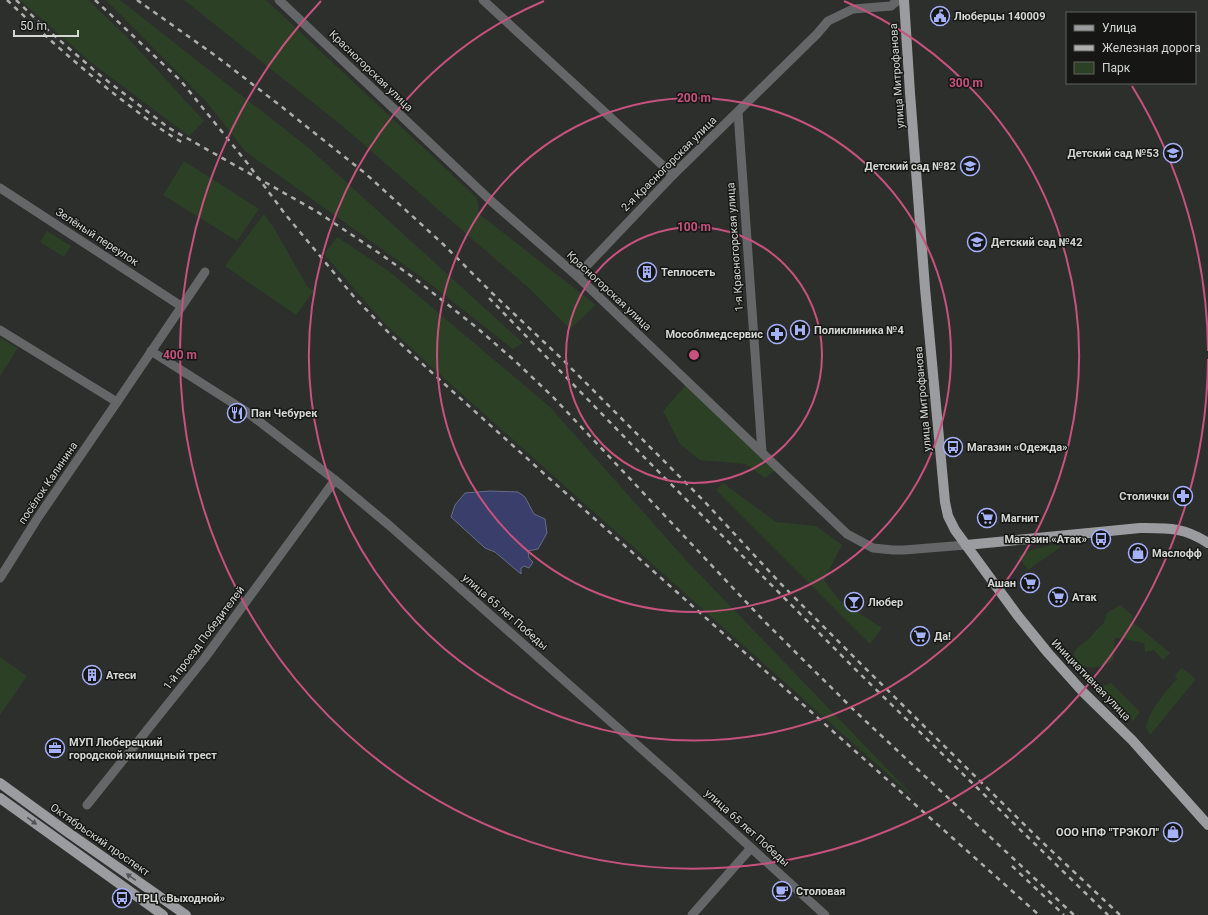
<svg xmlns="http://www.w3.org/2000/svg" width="1208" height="915" font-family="Roboto,sans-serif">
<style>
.green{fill:#2c4026}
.water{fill:#393e6a;stroke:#686c8a}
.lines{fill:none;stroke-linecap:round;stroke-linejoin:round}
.minor{stroke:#656668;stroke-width:9}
.major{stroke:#9b9ca0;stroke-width:10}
.rail{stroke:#adafad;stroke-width:2.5;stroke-dasharray:5 5;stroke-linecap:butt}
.oneway{fill:#525354}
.ring{fill:none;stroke:#c7517f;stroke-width:2}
.labels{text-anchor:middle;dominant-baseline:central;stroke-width:3;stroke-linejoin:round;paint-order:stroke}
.poi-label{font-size:11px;font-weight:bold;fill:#d4d6d4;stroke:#161715;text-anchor:start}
.street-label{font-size:11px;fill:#d4d6d4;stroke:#161715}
.centre{fill:#c7517f;stroke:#161715;stroke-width:2}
.ring-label{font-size:12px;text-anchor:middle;font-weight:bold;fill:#c7517f;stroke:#161715;stroke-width:3;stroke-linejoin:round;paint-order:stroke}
</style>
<rect width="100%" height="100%" fill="#2c2f2c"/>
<g class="green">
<path d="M20,0h68l38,36 78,85 -15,15 -97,-73z"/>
<path d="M106,0h14l190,149 213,194 -10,6 -89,-70 -178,-127 -41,-52z"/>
<path d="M184,0h82l211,198 2,16 117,91 -26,24 -39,-39 -191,-166z"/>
<path d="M184,161l75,48 -22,32 -74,-46z"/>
<path d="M264,214l10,14 33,58 7,5 -18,24 -71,-49z"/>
<path d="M47,231l24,15 -7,11 -24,-15z"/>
<path d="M337,237l53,35 160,135 135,152 235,244 -474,-423 -62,-57 -60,-69z"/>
<path d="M0,338l18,10 -18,28z"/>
<path d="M686,385l91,84 -12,9 -20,-14 -45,-4 -20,-16 -17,-33z"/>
<path d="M723,483l53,39 40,4 26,19 -18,35 15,20 43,28 -12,16 -154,-154z"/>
<path d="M1052,545l10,1 -34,24 -10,-14 13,-6z"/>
<path d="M1120,605l13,11 -2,6 4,2 35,29 -7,7 -9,-10 -9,2 -1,-9 -25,-5h-4l-2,22c-14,10 -25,10 -41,1l3,-11 16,-13 5,-7 8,-7 3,-10z"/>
<path d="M0,657l27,19 -27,39z"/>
<path d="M1182,668l14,11 -46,56 -4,-8c6,-22 17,-31 31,-48l-2,-4z"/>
<path d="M1111,683l29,29 -7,9 -33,-34z"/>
</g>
<path class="water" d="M490,491l28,1 7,5 9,17 11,5 2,14 -9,16 -10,2 1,7 4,4 -4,6 -5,-2 -3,2v6l-26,-22 -10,-4 -34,-31 4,-12 10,-12z"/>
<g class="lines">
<g class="minor">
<path d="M279,0l211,200 87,76 270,258 26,14 20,2h11l62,-5"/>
<path d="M483,0l190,175"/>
<path d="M738,112l24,340"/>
<path d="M0,188l181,118"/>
<path d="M577,276l96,-101 144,-141 11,-13 25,-12 38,-3 7,-6"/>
<path d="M0,330l117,72"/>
<path d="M151,351l96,61 88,68 55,46 282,250 153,139"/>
<path d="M0,578l37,-59 80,-117 88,-130"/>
<path d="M87,805l117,-146 131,-179"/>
<path d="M692,915l59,-67"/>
</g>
<g class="major">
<path d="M904,0l6,93 15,195 20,214 3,14 7,14 63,86 30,37 35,39 49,48 76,85"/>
<path d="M966,545l174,-17c28,0 44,-1 68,15"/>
<path d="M0,783l66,48 120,84"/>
<path d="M0,798l163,117"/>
</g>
<g class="rail">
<path d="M7,0c39,37 79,73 123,106 18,14 35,27 55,38"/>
<path d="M16,0l26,25 59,51 68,52 147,83 63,42 35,25 62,49 39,34 38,36 212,225 92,91 217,202"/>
<path d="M95,0l86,81 67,83 37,50 70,84 35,36 50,46 110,99 489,436"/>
<path d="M137,0l79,56 66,51 84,67 77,70 48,48 71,67 142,142 77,83 84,84 174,171 81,76"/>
<path d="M489,298l150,154 220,221 249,242"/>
<path d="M1012,866l52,49"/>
</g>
</g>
<defs><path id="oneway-solid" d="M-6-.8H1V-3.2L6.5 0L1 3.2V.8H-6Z"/></defs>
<g class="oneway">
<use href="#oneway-solid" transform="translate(32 821) rotate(36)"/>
<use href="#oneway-solid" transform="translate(131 877) rotate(-145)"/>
</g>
<g class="ring">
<circle cx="694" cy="355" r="128"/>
<circle cx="694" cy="355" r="257"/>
<path d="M844 1A385 385 0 1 1 544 1"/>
<path d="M1208 359A514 514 0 1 1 321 1M1132 86A514 514 0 0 1 1208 351"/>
</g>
<defs>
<g id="civic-ring" transform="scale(1)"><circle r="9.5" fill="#161715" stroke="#a6b1fc" stroke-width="1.5"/><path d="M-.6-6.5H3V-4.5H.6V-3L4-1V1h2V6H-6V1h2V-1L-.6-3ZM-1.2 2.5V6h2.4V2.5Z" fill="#a6b1fc"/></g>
<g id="school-ring" transform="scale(1)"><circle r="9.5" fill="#161715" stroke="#a6b1fc" stroke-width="1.5"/><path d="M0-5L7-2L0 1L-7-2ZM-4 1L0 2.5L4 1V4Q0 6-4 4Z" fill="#a6b1fc"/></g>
<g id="building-ring" transform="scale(1)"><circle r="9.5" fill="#161715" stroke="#a6b1fc" stroke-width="1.5"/><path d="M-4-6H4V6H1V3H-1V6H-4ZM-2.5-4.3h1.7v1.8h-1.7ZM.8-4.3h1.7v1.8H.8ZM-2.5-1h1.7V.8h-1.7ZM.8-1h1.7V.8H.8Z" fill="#a6b1fc"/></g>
<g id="hospital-ring" transform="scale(1)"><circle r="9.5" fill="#161715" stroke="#a6b1fc" stroke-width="1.5"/><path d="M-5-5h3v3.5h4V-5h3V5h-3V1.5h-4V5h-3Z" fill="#a6b1fc"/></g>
<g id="pharmacy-ring" transform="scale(1)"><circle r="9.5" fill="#161715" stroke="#a6b1fc" stroke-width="1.5"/><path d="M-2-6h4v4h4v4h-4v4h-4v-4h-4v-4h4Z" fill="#a6b1fc"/></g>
<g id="restaurant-ring" transform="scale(1)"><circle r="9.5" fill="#161715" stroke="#a6b1fc" stroke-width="1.5"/><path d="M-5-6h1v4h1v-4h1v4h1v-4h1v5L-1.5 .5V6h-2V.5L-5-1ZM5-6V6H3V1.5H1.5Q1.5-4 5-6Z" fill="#a6b1fc"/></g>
<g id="bus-ring" transform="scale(1)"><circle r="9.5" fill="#161715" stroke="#a6b1fc" stroke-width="1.5"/><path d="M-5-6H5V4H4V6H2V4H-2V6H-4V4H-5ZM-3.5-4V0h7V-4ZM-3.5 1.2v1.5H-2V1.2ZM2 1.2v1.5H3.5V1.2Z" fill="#a6b1fc"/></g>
<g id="supermarket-ring" transform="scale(1)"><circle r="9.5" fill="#161715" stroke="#a6b1fc" stroke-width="1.5"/><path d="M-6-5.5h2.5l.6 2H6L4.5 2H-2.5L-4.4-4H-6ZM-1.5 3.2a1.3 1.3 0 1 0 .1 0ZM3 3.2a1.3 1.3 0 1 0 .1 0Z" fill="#a6b1fc"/></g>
<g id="shop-ring" transform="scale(1)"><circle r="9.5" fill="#161715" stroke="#a6b1fc" stroke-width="1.5"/><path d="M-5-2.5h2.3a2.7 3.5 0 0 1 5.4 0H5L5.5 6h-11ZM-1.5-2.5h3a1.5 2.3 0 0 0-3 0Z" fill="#a6b1fc"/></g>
<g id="bar-ring" transform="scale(1)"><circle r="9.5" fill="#161715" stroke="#a6b1fc" stroke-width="1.5"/><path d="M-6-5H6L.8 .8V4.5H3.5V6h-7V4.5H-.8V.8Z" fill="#a6b1fc"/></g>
<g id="office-ring" transform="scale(1)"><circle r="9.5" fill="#161715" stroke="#a6b1fc" stroke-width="1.5"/><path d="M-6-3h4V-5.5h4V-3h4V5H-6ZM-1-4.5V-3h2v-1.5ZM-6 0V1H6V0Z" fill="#a6b1fc"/></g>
<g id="cafe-ring" transform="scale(1)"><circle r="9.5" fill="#161715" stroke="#a6b1fc" stroke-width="1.5"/><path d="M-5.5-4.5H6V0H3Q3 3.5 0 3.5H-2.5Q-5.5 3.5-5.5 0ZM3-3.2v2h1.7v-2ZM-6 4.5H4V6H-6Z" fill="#a6b1fc"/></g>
</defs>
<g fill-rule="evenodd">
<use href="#civic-ring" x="940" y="16"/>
<use href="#school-ring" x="1173" y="153"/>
<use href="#school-ring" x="970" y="166"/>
<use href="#school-ring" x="977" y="242"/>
<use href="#building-ring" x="647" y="272"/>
<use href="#hospital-ring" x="800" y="330"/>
<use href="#pharmacy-ring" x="777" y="334"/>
<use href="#restaurant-ring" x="237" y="413"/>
<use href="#bus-ring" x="953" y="447"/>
<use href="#pharmacy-ring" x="1183" y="496"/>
<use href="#supermarket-ring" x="987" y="518"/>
<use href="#bus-ring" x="1101" y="539"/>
<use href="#shop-ring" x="1138" y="553"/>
<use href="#supermarket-ring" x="1030" y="583"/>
<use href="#supermarket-ring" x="1058" y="597"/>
<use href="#bar-ring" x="854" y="602"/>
<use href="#supermarket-ring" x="920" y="636"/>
<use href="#building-ring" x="92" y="675"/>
<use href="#office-ring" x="55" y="748"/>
<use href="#shop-ring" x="1173" y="832"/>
<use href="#cafe-ring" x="782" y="891"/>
<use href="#bus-ring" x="122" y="898"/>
</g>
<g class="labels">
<g class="poi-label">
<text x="954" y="16">Люберцы 140009</text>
<text x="1159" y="153" text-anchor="end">Детский сад №53</text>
<text x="956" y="166" text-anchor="end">Детский сад №82</text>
<text x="991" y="242">Детский сад №42</text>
<text x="661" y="272">Теплосеть</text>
<text x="814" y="330">Поликлиника №4</text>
<text x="763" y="334" text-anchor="end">Мособлмедсервис</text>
<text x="251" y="413">Пан Чебурек</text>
<text x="967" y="447">Магазин «Одежда»</text>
<text x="1169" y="496" text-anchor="end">Столички</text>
<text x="1001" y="518">Магнит</text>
<text x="1087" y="539" text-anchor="end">Магазин «Атак»</text>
<text x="1152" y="553">Маслофф</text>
<text x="1016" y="583" text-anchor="end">Ашан</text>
<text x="1072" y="597">Атак</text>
<text x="868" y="602">Любер</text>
<text x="934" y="636">Да!</text>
<text x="106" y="675">Атеси</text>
<text x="69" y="742">МУП Люберецкий<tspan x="69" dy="13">городской жилищный трест</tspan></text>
<text x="1159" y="832" text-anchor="end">ООО НПФ "ТРЭКОЛ"</text>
<text x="796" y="891">Столовая</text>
<text x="136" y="898">ТРЦ «Выходной»</text>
</g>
<g class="street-label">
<text transform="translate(371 71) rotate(44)">Красногорская улица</text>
<text transform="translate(897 76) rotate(-94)">улица Митрофанова</text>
<text transform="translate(669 164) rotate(-45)">2-я Красногорская улица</text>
<text transform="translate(97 237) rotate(33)">Зелёный переулок</text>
<text transform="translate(735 247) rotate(-94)">1-я Красногорская улица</text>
<text transform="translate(609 291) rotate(43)">Красногорская улица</text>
<text transform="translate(923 399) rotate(-95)">улица Митрофанова</text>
<text transform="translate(48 483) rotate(-56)">посёлок Калинина</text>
<text transform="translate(505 612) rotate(41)">улица 65 лет Победы</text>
<text transform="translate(204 638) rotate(-53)">1-й проезд Победителей</text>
<text transform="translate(1091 680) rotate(46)">Инициативная улица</text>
<text transform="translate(747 828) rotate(42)">улица 65 лет Победы</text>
<text transform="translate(100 840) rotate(35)">Октябрьский проспект</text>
</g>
</g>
<circle cx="694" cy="355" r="6" class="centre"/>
<g class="ring-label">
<text x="966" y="87">300 m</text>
<text x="694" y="102">200 m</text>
<text x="694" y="231">100 m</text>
<text x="180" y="359">400 m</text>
</g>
<rect x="1066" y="12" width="130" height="72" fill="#161715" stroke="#626361"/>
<rect x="1074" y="25" width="20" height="6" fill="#9b9ca0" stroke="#626361"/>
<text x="1102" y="32" font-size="12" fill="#d4d6d4">Улица</text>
<rect x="1074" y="45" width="20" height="6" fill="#adafad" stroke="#626361"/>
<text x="1102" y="52" font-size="12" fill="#d4d6d4">Железная дорога</text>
<rect x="1074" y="62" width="20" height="12" fill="#2c4026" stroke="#626361"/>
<text x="1102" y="72" font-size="12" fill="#d4d6d4">Парк</text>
<path d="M14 30v6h64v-6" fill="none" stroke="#d4d6d4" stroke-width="2"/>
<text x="20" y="30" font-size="12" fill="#d4d6d4" stroke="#161715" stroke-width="3" paint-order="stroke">50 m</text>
</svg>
